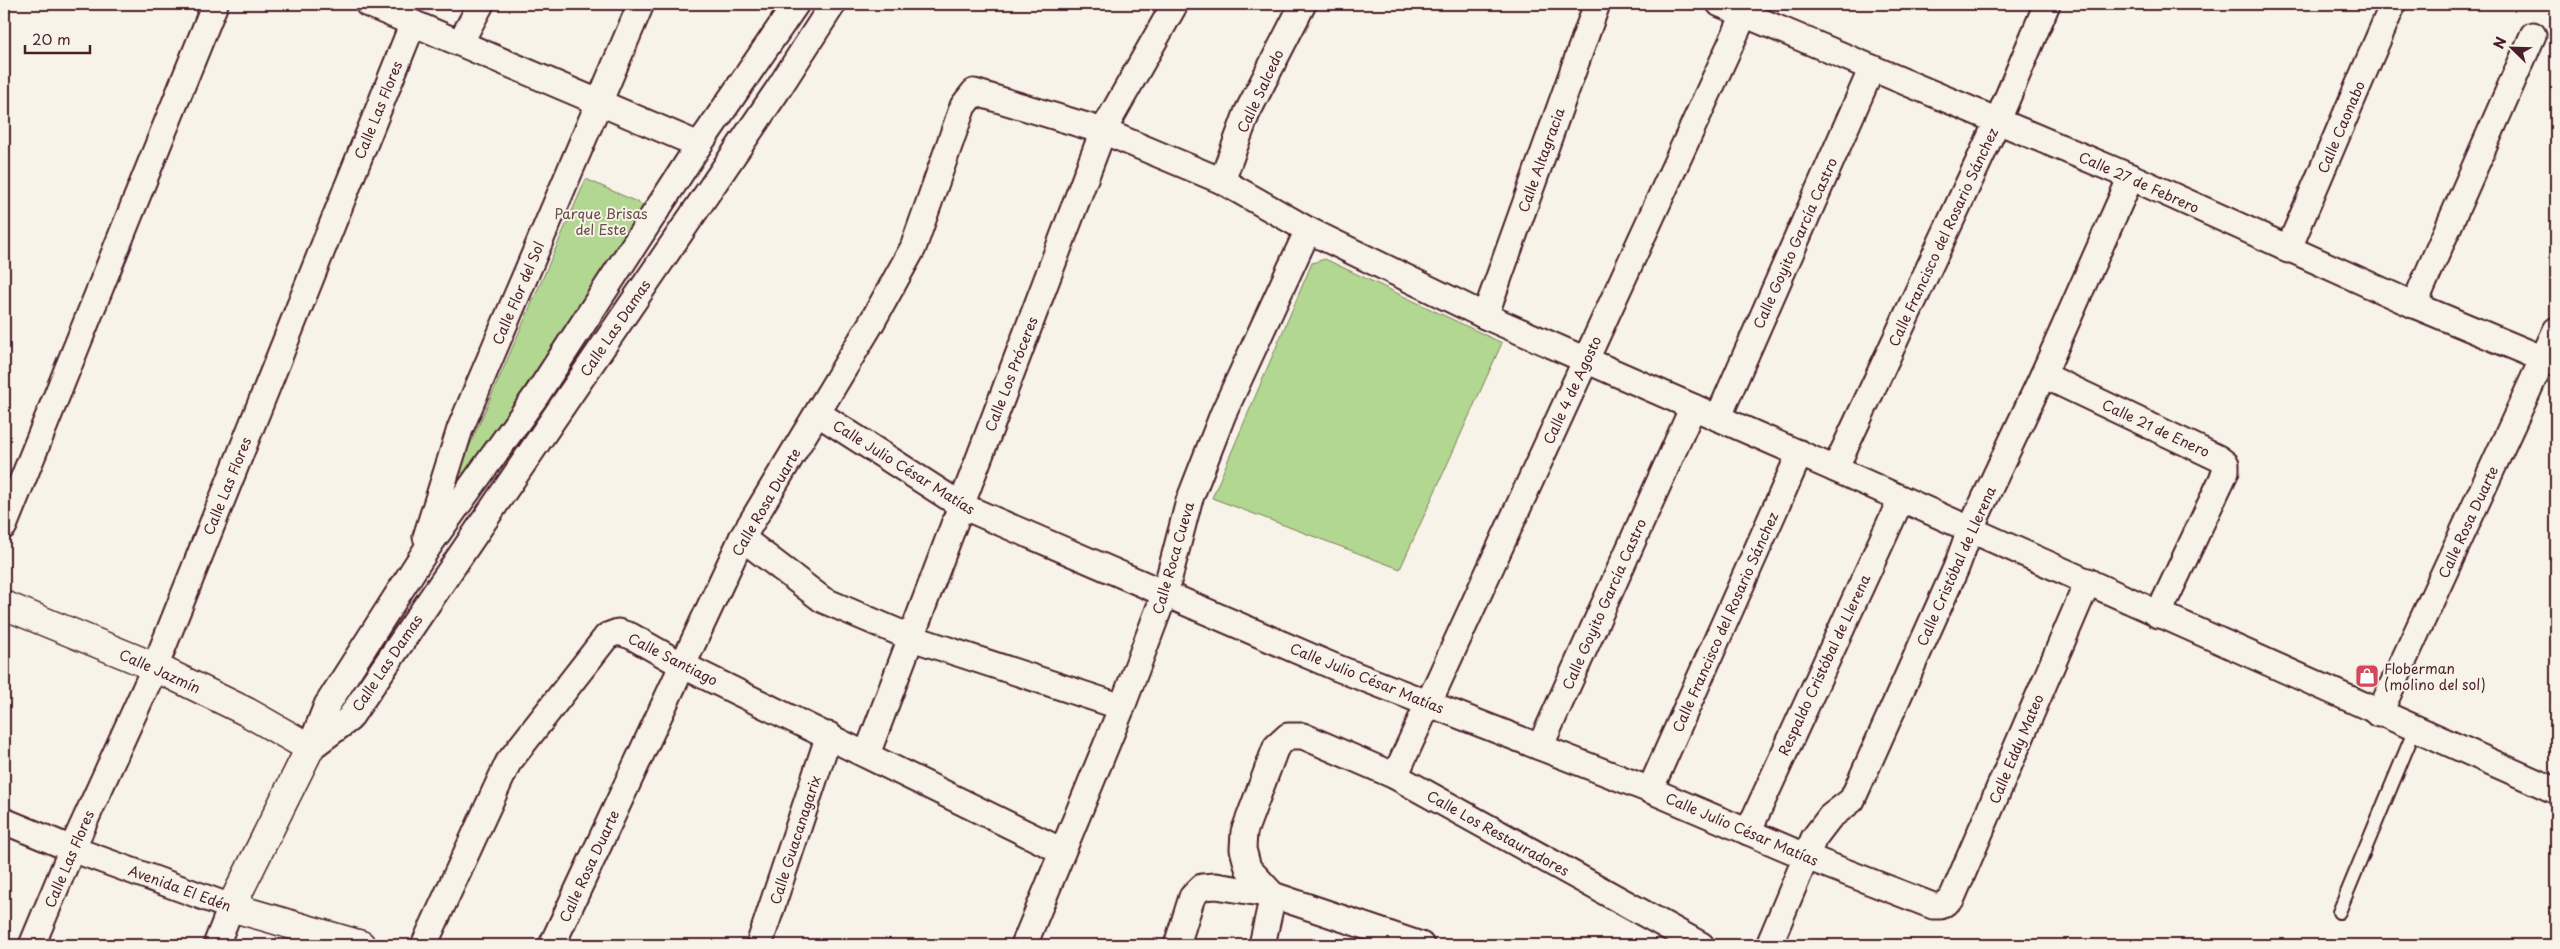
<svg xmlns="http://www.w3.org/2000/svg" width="2560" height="949" font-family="'Playpen Sans',sans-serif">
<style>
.green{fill:#b2d791;stroke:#7e7b5e}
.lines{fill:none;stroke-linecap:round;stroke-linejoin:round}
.service-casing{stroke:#4a1f2b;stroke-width:16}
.minor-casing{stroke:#4a1f2b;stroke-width:29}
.tertiary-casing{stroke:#4a1f2b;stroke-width:31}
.service{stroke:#f7f3e8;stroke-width:12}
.minor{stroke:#f7f3e8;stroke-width:25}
.tertiary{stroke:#f7f3e8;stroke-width:28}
.labels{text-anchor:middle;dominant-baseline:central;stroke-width:4;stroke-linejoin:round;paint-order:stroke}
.street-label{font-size:14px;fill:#4a1f2b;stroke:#f7f3e8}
.park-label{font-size:14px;fill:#644d44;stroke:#f7f3e8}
.poi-label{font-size:14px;fill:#4a1f2b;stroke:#f7f3e8;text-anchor:start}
</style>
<rect width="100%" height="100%" fill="#f7f3e8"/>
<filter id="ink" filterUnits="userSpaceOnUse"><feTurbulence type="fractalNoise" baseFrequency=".02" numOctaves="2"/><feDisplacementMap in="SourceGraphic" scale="10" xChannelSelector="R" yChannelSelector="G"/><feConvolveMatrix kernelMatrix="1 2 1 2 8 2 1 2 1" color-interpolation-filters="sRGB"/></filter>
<g filter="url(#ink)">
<g class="green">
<path d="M586,179l62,28 -182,266h-4l-3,-3z"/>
<path d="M1325,259l177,84 -102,226 -188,-71 100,-235z"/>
</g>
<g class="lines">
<g class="service-casing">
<path id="service" d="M2339,912l76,-183"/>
</g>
<g class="minor-casing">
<g id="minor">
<path d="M368,4l331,141"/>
<path d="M1720,4l411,173 283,128 142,59"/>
<path d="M460,43l21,-39"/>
<path d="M1222,181l25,-68 56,-109"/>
<path d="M2288,250l105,-246"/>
<path d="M2414,305l119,-270"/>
<path d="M1485,316l112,-312"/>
<path d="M2043,375l175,83 8,6v7l-68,144"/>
<path d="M819,414l143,92 373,161 315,123 157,67 126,49h8l11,-8 136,-317"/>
<path d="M1718,418l154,-350"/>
<path d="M1835,469l163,-349 49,-116"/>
<path d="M4,526l211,-522"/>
<path d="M426,537l34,-108 181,-425"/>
<path d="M742,538l81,62 89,38 210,69"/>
<path d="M2379,714l177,-384"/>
<path d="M1540,747l153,-340"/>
<path d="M310,748l39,-29 428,-628 56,-87"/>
<path d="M310,748l17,-43 103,-161 106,-148 163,-251 97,-141"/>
<path d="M867,754l236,-623 72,-127"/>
<path d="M1395,776l354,-772"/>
<path d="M1650,790l150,-337"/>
<path d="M4,821l68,28 159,58 -15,38"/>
<path d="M1748,832l153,-333"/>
<path d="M32,945l40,-96 83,-182 258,-644"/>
<path d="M424,945l84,-182 99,-127 11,-4 13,4 51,29 380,186"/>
<path d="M552,945l190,-407 130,-216 41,-74 50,-142 11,-14 129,39 119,50 86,49 177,86 350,153 721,322"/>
<path d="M759,945l70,-210"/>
<path d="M1024,945l98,-238 43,-114 24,-92 34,-87 85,-184"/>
<path d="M1177,945l15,-48 10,-10 14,-1 57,9 148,50"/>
<path d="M1262,945l11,-50 -25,-27 -5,-19 1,-17 32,-85 12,-11h15l92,40 306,169"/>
<path d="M1769,945l45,-107 16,-21 22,-17 104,-232 14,-38 73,-155 88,-198"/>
</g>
</g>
<g class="tertiary-casing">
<path id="tertiary" d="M4,605l151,62 92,45 63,36 -79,159 130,38"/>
</g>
<use href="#service" class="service"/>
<use href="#minor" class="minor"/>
<use href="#tertiary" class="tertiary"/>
</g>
</g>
<defs>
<g id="shop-square" transform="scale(1.25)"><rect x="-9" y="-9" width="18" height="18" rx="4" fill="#d1495b" stroke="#f7f3e8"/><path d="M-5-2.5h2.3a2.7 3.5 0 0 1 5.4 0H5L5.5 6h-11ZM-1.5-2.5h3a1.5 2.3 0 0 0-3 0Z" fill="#fff"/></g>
</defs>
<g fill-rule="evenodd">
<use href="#shop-square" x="2367" y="676"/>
</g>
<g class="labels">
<g class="street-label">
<text transform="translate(1260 91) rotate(-65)">Calle Salcedo</text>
<text transform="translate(378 110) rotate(-68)">Calle Las Flores</text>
<text transform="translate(2341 127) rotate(-67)">Calle Caonabo</text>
<text transform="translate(1541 160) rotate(-70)">Calle Altagracia</text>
<text transform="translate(2139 182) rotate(24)">Calle 27 de Febrero</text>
<text transform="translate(1943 237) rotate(-65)">Calle Francisco del Rosario Sánchez</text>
<text transform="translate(1795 243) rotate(-66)">Calle Goyito García Castro</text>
<text transform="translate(518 293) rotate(-67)">Calle Flor del Sol</text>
<text transform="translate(615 328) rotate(-56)">Calle Las Damas</text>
<text transform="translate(1011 374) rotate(-69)">Calle Los Próceres</text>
<text transform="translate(1572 390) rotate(-65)">Calle 4 de Agosto</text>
<text transform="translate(2156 428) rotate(25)">Calle 21 de Enero</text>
<text transform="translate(904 467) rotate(32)">Calle Julio César Matías</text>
<text transform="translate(227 486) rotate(-68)">Calle Las Flores</text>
<text transform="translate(766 502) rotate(-60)">Calle Rosa Duarte</text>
<text transform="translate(2468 522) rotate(-65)">Calle Rosa Duarte</text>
<text transform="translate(1173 558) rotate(-74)">Calle Roca Cueva</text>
<text transform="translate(1956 566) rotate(-66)">Calle Cristóbal de Llerena</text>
<text transform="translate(1604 604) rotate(-66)">Calle Goyito García Castro</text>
<text transform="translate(1725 622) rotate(-66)">Calle Francisco del Rosario Sánchez</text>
<text transform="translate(673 659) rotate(27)">Calle Santiago</text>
<text transform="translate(387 663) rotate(-56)">Calle Las Damas</text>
<text transform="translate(1824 665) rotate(-65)">Respaldo Cristóbal de Llerena</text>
<text transform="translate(160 671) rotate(24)">Calle Jazmín</text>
<text transform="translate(1367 678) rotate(22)">Calle Julio César Matías</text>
<text transform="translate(2016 749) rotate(-67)">Calle Eddy Mateo</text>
<text transform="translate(1742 829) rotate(23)">Calle Julio César Matías</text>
<text transform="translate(1498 833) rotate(29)">Calle Los Restauradores</text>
<text transform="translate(795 840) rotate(-72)">Calle Guacanagarix</text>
<text transform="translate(69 859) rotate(-67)">Calle Las Flores</text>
<text transform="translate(589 866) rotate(-65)">Calle Rosa Duarte</text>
<text transform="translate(180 888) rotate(20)">Avenida El Edén</text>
</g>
<g class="park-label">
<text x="601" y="213">Parque Brisas<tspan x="601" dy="16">del Este</tspan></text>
</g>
<g class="poi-label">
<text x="2384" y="668">Floberman<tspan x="2384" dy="16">(molino del sol)</tspan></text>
</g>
</g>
<rect width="2560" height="949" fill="none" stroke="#f7f3e8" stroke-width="20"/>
<rect x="10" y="10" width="2540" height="929" fill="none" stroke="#4a1f2b" stroke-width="2" filter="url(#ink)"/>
<g transform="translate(2512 48) rotate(293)" stroke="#f7f3e8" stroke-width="4" paint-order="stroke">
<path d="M0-4L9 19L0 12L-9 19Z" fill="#4a1f2b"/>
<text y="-8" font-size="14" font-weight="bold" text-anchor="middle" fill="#4a1f2b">N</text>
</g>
<path d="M25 45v8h65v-8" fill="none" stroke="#4a1f2b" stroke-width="2.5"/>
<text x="32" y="45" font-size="15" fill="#4a1f2b" stroke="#f7f3e8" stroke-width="4" paint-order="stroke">20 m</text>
</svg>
